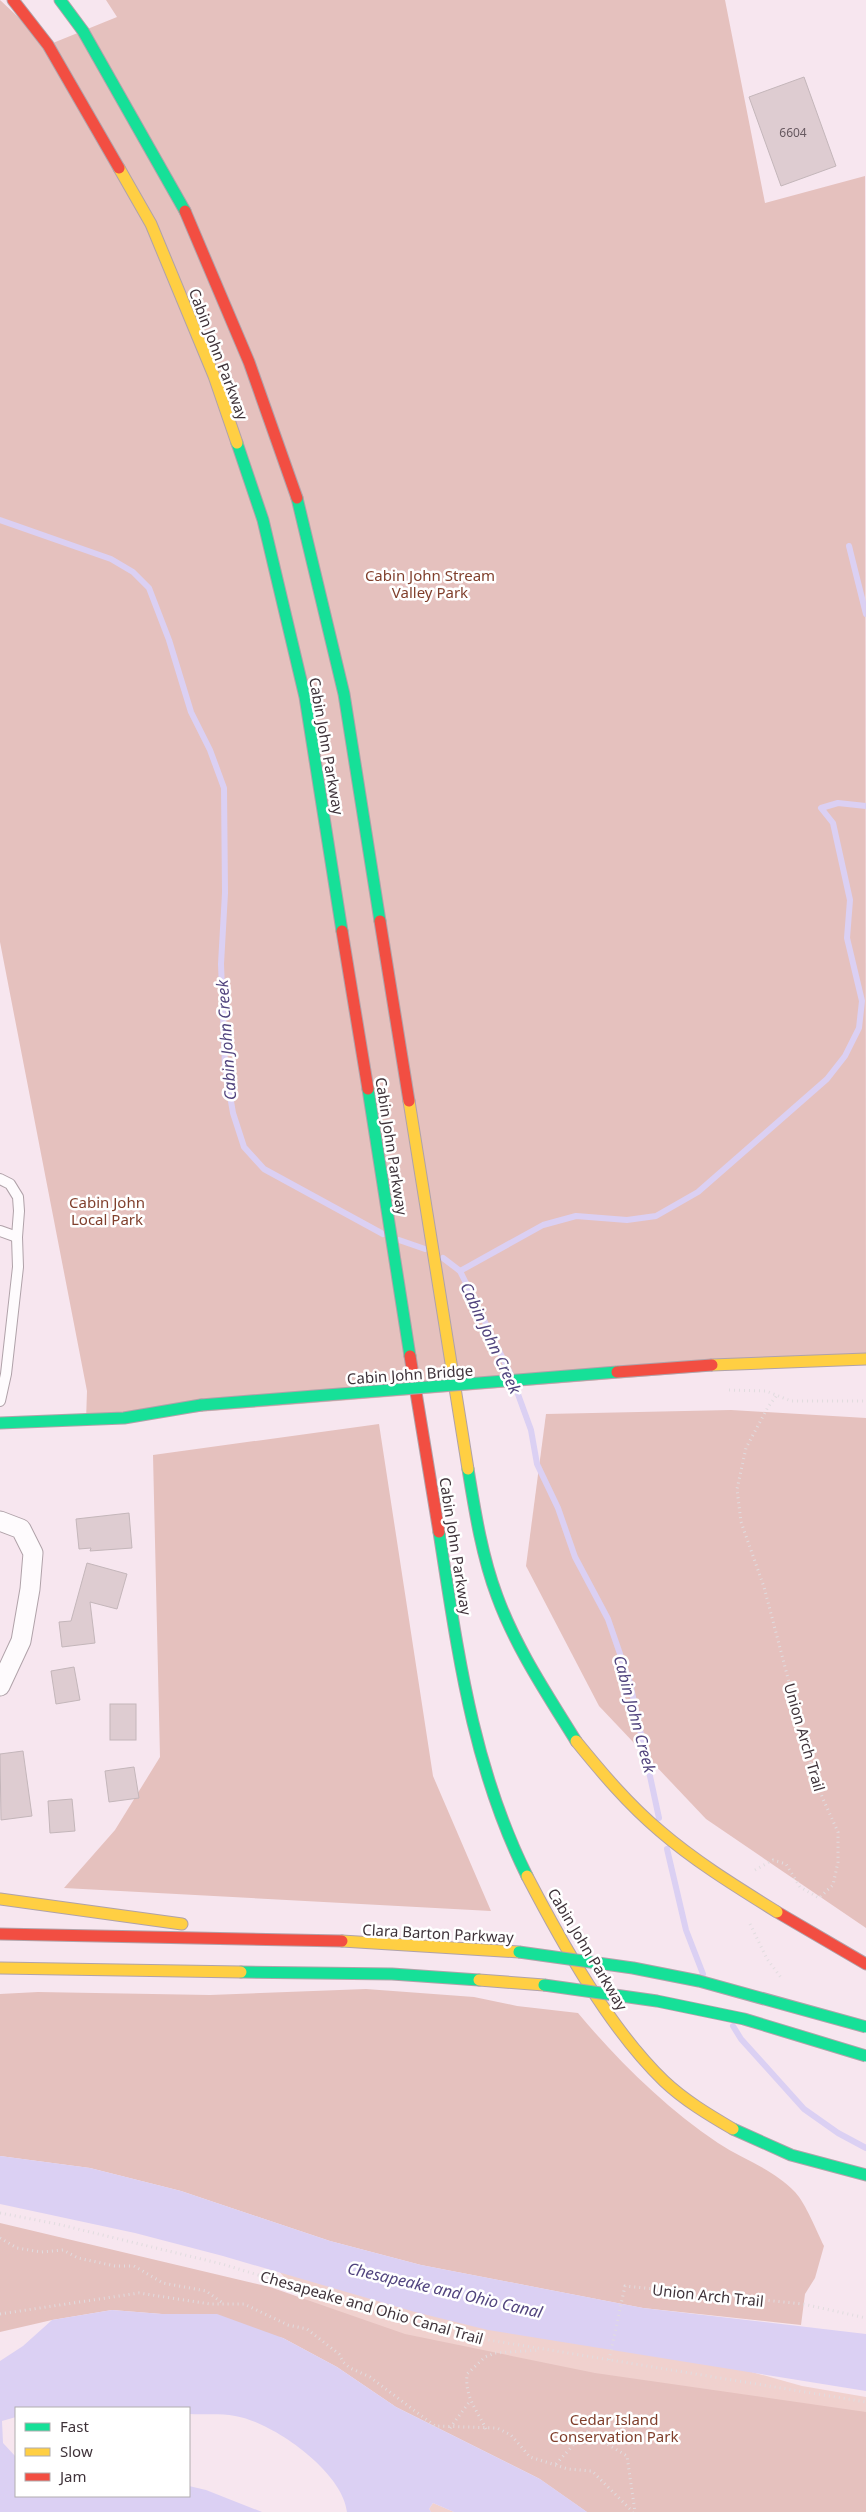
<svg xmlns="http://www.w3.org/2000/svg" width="866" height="2512" font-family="'Noto Sans',sans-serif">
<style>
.green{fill:#f0d1ce}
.forest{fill:#e5c1be}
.water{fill:#dbd0f3}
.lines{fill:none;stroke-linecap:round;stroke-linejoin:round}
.stream{stroke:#dbd0f3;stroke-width:6}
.building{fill:#deccd1;stroke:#c4b6ba}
.lane-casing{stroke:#b0a2a9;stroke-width:12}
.street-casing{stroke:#b0a2a9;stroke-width:21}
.fast-casing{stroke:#b0a2a9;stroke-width:13}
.slow-casing{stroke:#b0a2a9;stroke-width:13}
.jam-casing{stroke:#b0a2a9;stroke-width:13}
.path{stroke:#e1dcdf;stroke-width:3;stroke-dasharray:1 4;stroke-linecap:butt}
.lane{stroke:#fefbfd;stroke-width:10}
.street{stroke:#fefbfd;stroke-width:19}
.fast{stroke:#16e098;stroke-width:11}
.slow{stroke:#ffcf43;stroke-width:11}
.jam{stroke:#f24e42;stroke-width:11}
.fast-bridge-casing{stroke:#b0a2a9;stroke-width:13;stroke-linecap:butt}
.slow-bridge-casing{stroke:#b0a2a9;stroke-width:13;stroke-linecap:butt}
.jam-bridge-casing{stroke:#b0a2a9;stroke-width:13;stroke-linecap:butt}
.fast-bridge{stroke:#16e098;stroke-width:11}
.slow-bridge{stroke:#ffcf43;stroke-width:11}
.jam-bridge{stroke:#f24e42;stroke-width:11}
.labels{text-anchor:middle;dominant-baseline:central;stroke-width:5;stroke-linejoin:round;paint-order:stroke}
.number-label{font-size:12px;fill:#675960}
.street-label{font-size:15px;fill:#3f333a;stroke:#fff}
.park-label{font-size:15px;fill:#803f2c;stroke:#fff}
.water-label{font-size:16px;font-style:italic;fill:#51447e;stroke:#fff}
</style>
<rect width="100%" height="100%" fill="#f7e6ef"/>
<g class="green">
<path d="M270,2261l435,98 97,27 64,11v115h-279l-248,-173z"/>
<path d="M433,2503l21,9h-23l-2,-3z"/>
</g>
<g class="forest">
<path d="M0,0l48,45 69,-28 -11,-17h619l40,203 100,-27 1,1183 -780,62 1,-30 -87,-449z"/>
<path d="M731,1410l135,8v510l-160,-109 -107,-113 -73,-140 20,-152z"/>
<path d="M379,1424l54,352 58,135 -427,-23 51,-58 45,-73 -7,-302z"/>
<path d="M366,1989l108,8 43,9 61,7c40,48 88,95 140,130 26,17 55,26 77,49 11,12 21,38 29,54l-9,32 -10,16 -4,31 -158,-17 -222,-43 -91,-24 -149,-50 -91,-23 -90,-12v-162l38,-2 172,3z"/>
<path d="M0,2223l270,64 135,47 190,39 271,39v100h-279l-47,-33 -144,-72 -59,-40 -54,-29 -121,-24 -50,-4 -60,10 -52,12z"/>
</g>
<g class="water">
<path d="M0,2156l90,12 91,23 149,50 91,24 222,43 223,26v57l-378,-61 -73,-18 -192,-56 -88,-23 -135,-29z"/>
<path d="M112,2310l50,4h55l66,24 54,29 59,40 144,72 47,33h-133l-21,-9 -4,6 2,3h-84c-4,-40 -74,-90 -112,-96 -15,-3 -31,-1 -46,-2v-6h-173v9l-14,4 1,22 13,14v39h173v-10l17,4 56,22h-262v-151l23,-15 29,-26z"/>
</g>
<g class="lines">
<g class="stream">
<path d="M0,520l111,39 22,13 16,16 20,52 22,72 19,38 14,38 1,105 -4,71 4,102 8,47 11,34 20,22 119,65"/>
<path d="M849,546l17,68"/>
<path d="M399,1240l26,9"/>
<path d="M443,1258l17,13 51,104"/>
<path d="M460,1271l83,-46 33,-9 51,4 29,-4 42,-24 129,-113 18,-23 14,-28 3,-27 -15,-63 3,-38 -17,-77 -12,-15 17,-5 28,3"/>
<path d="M515,1386l16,44 6,34 21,44 17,49 33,62 22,64 29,135"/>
<path d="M667,1849l19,81 17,44"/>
<path d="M733,2026l8,13 63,70 34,24 28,15"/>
</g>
</g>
<g class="building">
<path d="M804,77l32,89 -55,20 -32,-89z"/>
<path d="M129,1513l3,35 -42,3 1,-3 -12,1 -3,-30z"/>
<path d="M87,1563l40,11 -10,35 -27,-7 5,41 -33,4 -3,-25 12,-1z"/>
<path d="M74,1667l6,33 -24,4 -5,-33z"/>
<rect x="110" y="1704" width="26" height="36"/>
<path d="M23,1751l9,65 -31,4 -1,-66z"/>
<path d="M134,1767l5,31 -30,4 -4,-31z"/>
<path d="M72,1799l3,32 -25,2 -2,-32z"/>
</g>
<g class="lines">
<g class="lane-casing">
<g id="lane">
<path d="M0,1179l10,5 8,13 1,14 -2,26 1,30 -12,107 -6,27"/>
<path d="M0,1231l17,6"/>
</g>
</g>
<g class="street-casing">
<path id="street" d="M0,1521l21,8 12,24 -3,36 -9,52 -21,45"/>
</g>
<g class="fast-casing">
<g id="fast">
<path d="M60,0l23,31 102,180"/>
<path d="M237,443l26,77 42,177 37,234"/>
<path d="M297,498l47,196 36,227"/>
<path d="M368,1089l42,267"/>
<path d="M0,1423l124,-5 77,-13"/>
<path d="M468,1469c7,43 14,87 29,127 19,52 50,98 79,145"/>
<path d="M439,1532c19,120 33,233 88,344"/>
<path d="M241,1972l151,2 87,6"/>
<path d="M733,2129l58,26 75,20"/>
</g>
</g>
<g class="slow-casing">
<g id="slow">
<path d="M119,168l32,56 63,152 23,67"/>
<path d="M409,1101l59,368"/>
<path d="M712,1365l154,-6"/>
<path d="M527,1876c35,67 82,152 137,205 20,19 45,34 69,48"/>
<path d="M0,1899l182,25"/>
<path d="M342,1941l177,11"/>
<path d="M0,1968l241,4"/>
<path d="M479,1980l65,5"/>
</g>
</g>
<g class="jam-casing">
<g id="jam">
<path d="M13,0l35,45 71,123"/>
<path d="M185,211l64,151 48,136"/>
<path d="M380,921l29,180"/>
<path d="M342,931l26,158"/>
<path d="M410,1356l29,176"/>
<path d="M777,1912l89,52"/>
<path d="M0,1934l342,7"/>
</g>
</g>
<g class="path">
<path d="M729,1390l37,1 25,10h75"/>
<path d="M755,1870l18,-10 13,4 14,23 19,11 14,-13 5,-23v-30l-15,-33 -12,-33 -47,-179 -23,-65 -4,-33 9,-41 22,-41 9,-12"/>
<path d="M750,1924l17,35 15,20"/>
<path d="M0,2213l57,11 165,40 191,58 76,18 377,62"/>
<path d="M0,2238l17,10 24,4 22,-2 15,8 37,8h19l29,17 43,8 18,13"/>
<path d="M0,2314l139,-21 71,11h34l44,21 19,4 32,25 4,8 7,6 20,9 65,49 62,2 14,7 19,22 38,12 24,2 41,41"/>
<path d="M609,2360l16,-74 178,18 63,14"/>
<path d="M450,2428l20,-27"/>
<path d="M486,2429c-10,-21 -21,-31 -19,-55l18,-17 10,-4 44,-3"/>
<path d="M556,2464l30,-33 41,25 8,56"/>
</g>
<use href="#lane" class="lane"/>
<use href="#street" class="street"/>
<use href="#fast" class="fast"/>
<use href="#slow" class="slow"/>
<use href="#jam" class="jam"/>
<g class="fast-bridge-casing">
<g id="fast-bridge">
<path d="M201,1405l416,-33"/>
<path d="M519,1952l114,16 66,13 167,46"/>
<path d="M544,1985l113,16 87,18 122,37"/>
</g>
</g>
<g class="slow-bridge-casing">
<path id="slow-bridge" d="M576,1741c26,32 52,63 84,90 36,31 77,56 117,81"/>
</g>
<g class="jam-bridge-casing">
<path id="jam-bridge" d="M617,1372l95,-7"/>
</g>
<use href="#fast-bridge" class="fast-bridge"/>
<use href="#slow-bridge" class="slow-bridge"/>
<use href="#jam-bridge" class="jam-bridge"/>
</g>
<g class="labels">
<g class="number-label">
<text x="793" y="132">6604</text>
</g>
<g class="street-label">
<text transform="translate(219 354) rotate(69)">Cabin John Parkway</text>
<text transform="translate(327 746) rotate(80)">Cabin John Parkway</text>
<text transform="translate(392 1146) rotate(81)">Cabin John Parkway</text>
<text transform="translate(410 1374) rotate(-4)">Cabin John Bridge</text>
<text transform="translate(456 1546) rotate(81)">Cabin John Parkway</text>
<text transform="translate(805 1737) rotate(74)">Union Arch Trail</text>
<text transform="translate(438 1933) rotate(3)">Clara Barton Parkway</text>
<text transform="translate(588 1949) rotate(59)">Cabin John Parkway</text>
<text transform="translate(708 2295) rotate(6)">Union Arch Trail</text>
<text transform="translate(372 2307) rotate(16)">Chesapeake and Ohio Canal Trail</text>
</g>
<g class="park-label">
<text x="430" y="575">Cabin John Stream<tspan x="430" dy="17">Valley Park</tspan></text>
<text x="107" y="1202">Cabin John<tspan x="107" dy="17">Local Park</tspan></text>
<text x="614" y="2419">Cedar Island<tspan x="614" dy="17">Conservation Park</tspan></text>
</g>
<g class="water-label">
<text transform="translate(226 1040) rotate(-94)">Cabin John Creek</text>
<text transform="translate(491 1338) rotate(65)">Cabin John Creek</text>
<text transform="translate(635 1714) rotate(75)">Cabin John Creek</text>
<text transform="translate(445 2290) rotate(13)">Chesapeake and Ohio Canal</text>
</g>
</g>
<rect x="15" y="2407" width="175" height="90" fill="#ffffff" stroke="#b2adb0"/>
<rect x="25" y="2423" width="25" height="8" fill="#16e098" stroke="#b2adb0"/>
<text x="60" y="2432" font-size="15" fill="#3f333a">Fast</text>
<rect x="25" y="2448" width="25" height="8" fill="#ffcf43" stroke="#b2adb0"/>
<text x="60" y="2457" font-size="15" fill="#3f333a">Slow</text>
<rect x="25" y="2473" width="25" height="8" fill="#f24e42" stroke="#b2adb0"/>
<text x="60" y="2482" font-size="15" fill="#3f333a">Jam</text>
</svg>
